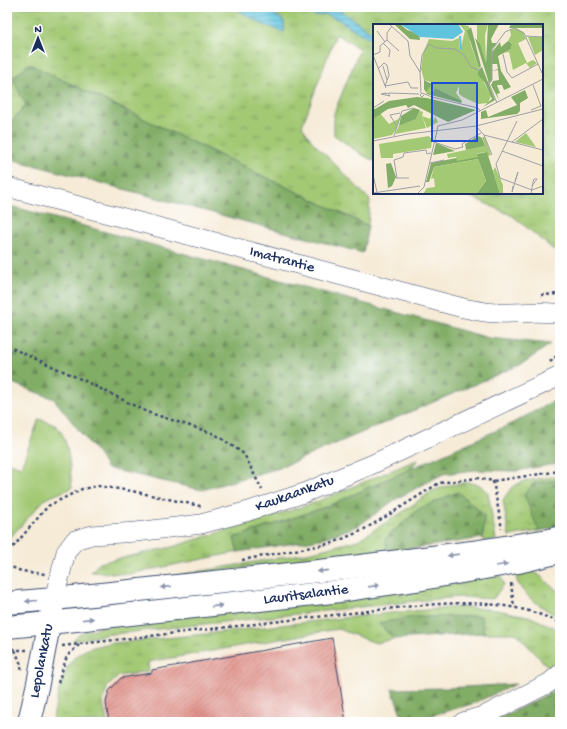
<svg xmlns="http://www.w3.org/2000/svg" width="567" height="729" font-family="'Gochi Hand',sans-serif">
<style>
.grass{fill:url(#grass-tufts);stroke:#5f7c69}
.forest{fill:url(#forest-firs);stroke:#4e6e62}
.park{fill:#a3c974;stroke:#5f7c69}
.water{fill:url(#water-rules);stroke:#3e7a9e}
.building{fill:url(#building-hatch)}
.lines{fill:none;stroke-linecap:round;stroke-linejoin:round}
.minor-casing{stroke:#3c4b70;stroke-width:20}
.major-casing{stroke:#3c4b70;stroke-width:24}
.path{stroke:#3c4b70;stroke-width:2.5;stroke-dasharray:3 3;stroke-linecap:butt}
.minor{stroke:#fff;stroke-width:19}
.major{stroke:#fff;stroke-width:22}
.oneway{fill:#8d97ae}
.labels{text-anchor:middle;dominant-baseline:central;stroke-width:4;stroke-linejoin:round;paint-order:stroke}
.street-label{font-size:15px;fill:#1b2f5e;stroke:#fff}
.inset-river{fill:none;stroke:#60c4de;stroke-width:2}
.inset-road{fill:none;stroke:#9ea0a7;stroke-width:1}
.view{fill:#1d4ed8;fill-opacity:0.15;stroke:#1d4ed8;stroke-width:2}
.inset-edge{fill:none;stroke:#1b2f5e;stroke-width:2}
</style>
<defs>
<pattern id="grass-tufts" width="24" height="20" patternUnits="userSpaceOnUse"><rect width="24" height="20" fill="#a3c974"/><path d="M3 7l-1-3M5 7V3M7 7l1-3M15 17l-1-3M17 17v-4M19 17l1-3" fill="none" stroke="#84a462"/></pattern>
<pattern id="forest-firs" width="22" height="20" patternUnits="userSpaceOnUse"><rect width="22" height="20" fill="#82ad66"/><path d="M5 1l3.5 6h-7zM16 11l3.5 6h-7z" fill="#6a8d57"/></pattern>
<pattern id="water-rules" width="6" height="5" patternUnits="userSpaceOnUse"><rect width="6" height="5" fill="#60c4de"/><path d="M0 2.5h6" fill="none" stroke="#4ea0b7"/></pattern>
<pattern id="building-hatch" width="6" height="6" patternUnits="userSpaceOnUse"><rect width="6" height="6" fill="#e1938a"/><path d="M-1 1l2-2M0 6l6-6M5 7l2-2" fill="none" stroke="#b67874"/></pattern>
</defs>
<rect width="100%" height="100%" fill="#fff"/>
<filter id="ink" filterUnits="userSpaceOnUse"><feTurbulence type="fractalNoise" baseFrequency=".025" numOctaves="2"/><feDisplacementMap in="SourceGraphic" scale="8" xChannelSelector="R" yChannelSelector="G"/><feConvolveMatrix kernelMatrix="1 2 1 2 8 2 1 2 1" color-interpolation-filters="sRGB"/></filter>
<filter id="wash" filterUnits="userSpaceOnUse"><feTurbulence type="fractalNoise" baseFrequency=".012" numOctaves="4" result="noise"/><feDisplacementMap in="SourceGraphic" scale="16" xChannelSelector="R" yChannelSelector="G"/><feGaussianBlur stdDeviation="0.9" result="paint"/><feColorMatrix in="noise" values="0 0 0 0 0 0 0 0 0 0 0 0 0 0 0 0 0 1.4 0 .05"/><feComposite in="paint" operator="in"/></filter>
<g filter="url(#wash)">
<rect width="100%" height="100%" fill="#f6ebd7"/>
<g class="grass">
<path d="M7,7h553v248l-47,-39 -50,-23h79v-168h-168v136l-13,-7 -27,-19v-22l26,-64 -24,-15 -34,92 9,14 59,60 -2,26 -339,-162 -3,41 -19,23z"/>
<path d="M419,459l-9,10 -82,37 -94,32 4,14 -109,22 -38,-2 8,-9 73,-16 139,-43z"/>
<path d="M560,476v4l-26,3 5,48 -30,5 -6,-36 9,-13 12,-6z"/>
<path d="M468,482l12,3 8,8 8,47 -12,1 -1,-3 1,-23 -26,-23 -39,17 -33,29 1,14 -214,24 140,-24 45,-12 43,-27 31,-22 19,-6z"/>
<path d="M526,570l12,4 22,19v25c-12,-7 -36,-21 -42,-35 -2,-3 -2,-8 -2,-12z"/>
<path d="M500,574l4,10 -11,15 -34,-2 -33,3 -323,35 -24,5h-6l7,-7 24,-7z"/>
<path d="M464,607l32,3 32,6 32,14v37l-11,1 -33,-35h-32l-3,-17 -102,8 15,15 -18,4 -38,-14 -190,33 1,9 -30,5 -12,11 -4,15 4,20h-55c5,-21 9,-56 28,-69 15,-10 38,-10 55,-12 20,-2 41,-4 61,-6 89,-10 178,-22 268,-28z"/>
</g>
<g class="forest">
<path d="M29,64l339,162 -5,27 -356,-95v-30l19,-23 -14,-27z"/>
<path d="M7,205l139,38 343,95 62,6 -31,21 -241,103 -77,22 -96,-22 -6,-11 -46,-58 -47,-18z"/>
<path d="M557,399l3,24v40l-44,8 -41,-1 -32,4 -47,25 -38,27 -37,13 -83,13 -4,-14 94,-32 82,-37 101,-45z"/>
<path d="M560,480v47l-21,4 -15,-36 10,-12z"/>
<path d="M458,492l26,23 -1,23 -96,14 -1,-14 33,-29z"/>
<path d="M481,616l3,17 -90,6 -15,-16 34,-6z"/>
<path d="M516,684l-44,20 -64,18h-4l-12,-33 55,-1z"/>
<path d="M560,685v37h-68l58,-29z"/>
</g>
<path class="park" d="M39,419c5,2 13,4 17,7 14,12 14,45 16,62l-27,11 -38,42v-79l14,5z"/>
<g class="water">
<path d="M233,7h30l21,14v11l-22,-8z"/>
<path d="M309,7h26l36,25 3,3v3l-8,-1 -27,-17 -13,-6 -12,2 -7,-6z"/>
</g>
<g id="blocks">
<path class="building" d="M332,638l14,84h-237l-3,-19 3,-12 12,-13 31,-5v-3z"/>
</g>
</g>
<g filter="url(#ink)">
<use href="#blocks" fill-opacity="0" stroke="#3c4b70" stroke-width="1"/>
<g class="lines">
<g class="minor-casing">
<g id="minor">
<path d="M7,187l456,121c12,2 23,5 34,5 21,1 42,-3 63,1"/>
<path d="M54,599l12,-47 9,-12 17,-5 44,-3 65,-8 48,-13 55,-18 69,-29 187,-88"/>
<path d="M463,722l23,-7 63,-32 11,-9"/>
</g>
</g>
<g class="major-casing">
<g id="major">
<path d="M7,603l47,-4 274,-29 144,-18 77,-12 11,-3"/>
<path d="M7,627l42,-4 283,-31 90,-13 96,-17 42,-10"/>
<path d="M29,722l9,-39 14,-73"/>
</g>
</g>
<g class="path">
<path d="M541,295l19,-1"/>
<path d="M7,346l76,34 64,32 68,22 29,20 18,36"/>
<path d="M550,362l10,-9"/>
<path d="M493,481l9,48"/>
<path d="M7,549l7,-3 34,-40 34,-17 16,-3 34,5 68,15h2"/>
<path d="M242,560l91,-17 28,-12 26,-15 52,-33 38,-5 16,3 67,-10"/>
<path d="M7,565l14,6 24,3"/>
<path d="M511,583l3,24"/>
<path d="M7,646l8,4h12"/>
<path d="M62,646l333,-38c55,-6 113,-11 165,15"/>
<path d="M15,650l5,12 2,9"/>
<path d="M58,683l9,-27 12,-11"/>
</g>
<use href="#minor" class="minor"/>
<use href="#major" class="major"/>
</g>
<defs><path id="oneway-solid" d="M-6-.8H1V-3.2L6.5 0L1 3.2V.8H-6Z"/></defs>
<g class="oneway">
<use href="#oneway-solid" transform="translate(453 555) rotate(172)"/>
<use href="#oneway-solid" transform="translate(502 565) rotate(-10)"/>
<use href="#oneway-solid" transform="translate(323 571) rotate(174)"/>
<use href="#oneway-solid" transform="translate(374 586) rotate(-8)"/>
<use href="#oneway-solid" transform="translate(166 587) rotate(174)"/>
<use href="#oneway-solid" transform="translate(31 601) rotate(175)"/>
<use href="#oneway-solid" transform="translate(217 606) rotate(-6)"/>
<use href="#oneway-solid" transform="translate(88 619) rotate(-6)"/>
</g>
</g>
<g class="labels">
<g class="street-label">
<text transform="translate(282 260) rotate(15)">Imatrantie</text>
<text transform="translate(295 494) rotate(-20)">Kaukaankatu</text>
<text transform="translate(306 595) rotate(-7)">Lauritsalantie</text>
<text transform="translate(42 661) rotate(-79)">Lepolankatu</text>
</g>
</g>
<g transform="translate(373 24)">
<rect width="170" height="170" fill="#f6ebd7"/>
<path d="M86,0l10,2 1,16 9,26 -1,3 13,25 -3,7 -10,1 -15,-7 -4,-3v-8l-3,7 6,8 -27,-13 -3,6 -6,-2 5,-10 -7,-2 -3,-11 2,-16 6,-14 23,2 7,-3 1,13 5,-20zM104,0h11l-3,11 1,29 -9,-24zM143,4l7,4 3,7 -8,4 9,20 6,-3 4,3 -7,5 -4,-5 -13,7 -4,-18 -5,1 7,-4 1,-5 -4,-3 3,-6 -1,-5zM155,13h15v13l-8,5zM47,86l1,3v-2l2,1 -1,4 4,12 -31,6 4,-8 17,-7zM7,89l9,11 11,-6 -3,10 -5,7 -19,4v-20zM153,109l10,14 -21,-5zM109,113h3l6,18 -3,1 -2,-4 -38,6 -1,-4 38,-8zM122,143l8,18v9h-3l-7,-23z" fill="#a3c974"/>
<path d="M27,0l7,6 12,4 1,6 -10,-1 -15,-14zM115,0h11l-8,15 1,4h5l-5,6v31l-3,3 -14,-45 5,6 6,19zM138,0h32v4h-34zM98,3l10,39 -2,2 -12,-37zM135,17l4,3 -1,5 -13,7 3,15 10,16 -7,3 -2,-5h-5l3,8 -3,1 2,6 -8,-15 2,-4 6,-1 -1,-10 -6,1 6,-2 -1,-5h-5v-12l8,-10 1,5zM109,43l13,33 -12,7 9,-8 -7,-16 -7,-8v-4zM51,56l8,4 -6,8 6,2 3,-6 27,13 -1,2 -34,-9 -3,-5zM152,66l3,8 -8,5v8l-3,3 -36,5v-7l5,-2 2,7 29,-12 -6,-8zM44,73l10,1 49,12 -28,12 -34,-17 -6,3 -2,-3 -18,4 -15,10v-9l16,-9zM41,84l6,2 -4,9 -17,7 2,-10zM105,112l4,2 3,8 -19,4 -1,-6zM63,119l19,8 -22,4zM114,128l13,42h-24l10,-13 -8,-22 -44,8 -5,15h-3l5,-19zM18,139l5,14 -4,9 -4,2 -2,-24z" fill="#82ad66"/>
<path d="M105,135l8,22 -10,13h-53l4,-6 8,-1 -1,-9 -3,1 3,-12z" fill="#a3c974"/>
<path d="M49,92l8,3 1,-3 3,4 1,-4 3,6 -11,6zM56,112l3,4 -1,8 -38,6v4h-12l-2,-14zM103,127l2,6 -21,4 -1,-6z" fill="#a3c974"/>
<path d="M27,0h58l5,8 -10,7 -33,-2z" fill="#60c4de"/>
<path class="inset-river" d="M87,12l1,14"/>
<path class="inset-road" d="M16,0l19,17 2,15 10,16 1,21M19,2l-5,7v7l12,11M4,7l8,11M153,12l17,1M10,19l7,7 -1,7M130,30l4,18 5,6 26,-14M0,31l13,33M0,31l7,-3v-6l7,-6M10,42l4,14M5,45l6,-6 3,2 2,10 -4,11 23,-4 3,6h7M47,48l2,-17 7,-11 7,4 19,1 9,6 7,12 7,3 4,-3M115,57l9,22M116,60l3,-4v-30l13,-18 9,-4 10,5 19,42M16,69l30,1M12,70l3,-1 2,3 -9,-2 5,-1M51,71l-2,2 -2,-2 2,-2 10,4 46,11 2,3M0,84l11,-7M158,86l10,-4 -8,-21M144,97l-21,43 4,14 32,12 11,-4M23,101l-6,-10 10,-2M103,102l8,9 59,15M64,106l1,-4 24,-6 81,-41M111,111l8,20M21,112l8,-25 12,-3M0,117l35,-7 68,-8 67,-17M61,118l21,7 8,-2 -1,-3 19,-11M139,118l31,-23M129,127l41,15M57,139l14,-3M0,151l4,17M23,154h13M24,154l-3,-18 9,-3 1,-4 22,-3 1,4 4,-1M140,162l-1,6 6,-20 -3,9M0,169l47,-7M44,170l7,-7 13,-56M158,170l2,-12 1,-3h3l-5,7"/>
<path class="view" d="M59,59h45v58h-45z"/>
<rect width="170" height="170" class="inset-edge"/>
</g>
<rect width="567" height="729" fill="none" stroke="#fff" stroke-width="24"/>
<g transform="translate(38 38)" stroke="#ffffff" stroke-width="3" paint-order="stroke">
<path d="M0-3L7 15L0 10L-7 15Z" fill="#1b2f5e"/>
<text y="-6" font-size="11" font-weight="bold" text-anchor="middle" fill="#1b2f5e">N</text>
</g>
</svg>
